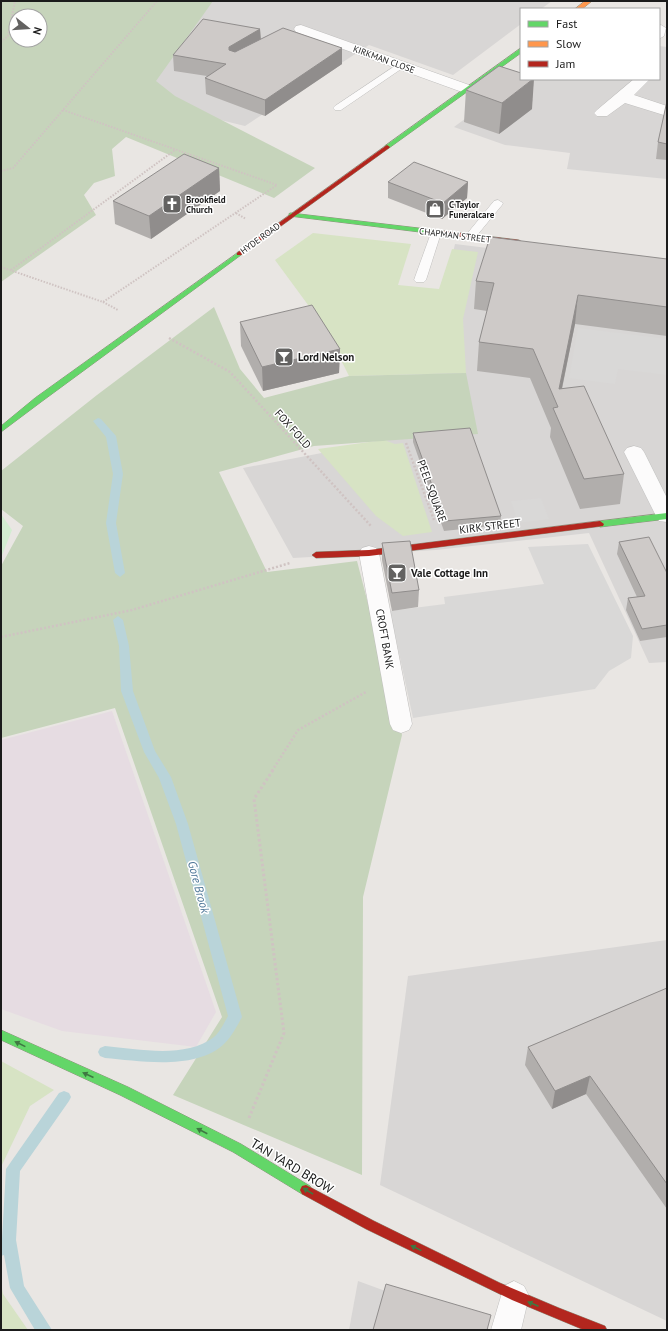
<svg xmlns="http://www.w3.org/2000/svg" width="668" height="1331" font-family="'PT Sans',sans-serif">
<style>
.residential{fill:#d8d6d5}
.industrial{fill:#e6dce2}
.grass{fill:#d7e3c4}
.forest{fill:#c6d4bb;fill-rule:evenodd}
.park{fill:#d3edd1}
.parking{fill:#d9d8d7}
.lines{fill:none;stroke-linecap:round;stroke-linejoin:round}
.stream{fill:#b9d4d9;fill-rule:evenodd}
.lane-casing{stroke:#c0bfbe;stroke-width:1}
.street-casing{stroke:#c0bfbe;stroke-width:1}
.fast-casing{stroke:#90907e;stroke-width:1}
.slow-casing{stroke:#90907e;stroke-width:1}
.jam-casing{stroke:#90907e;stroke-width:1}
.path-far2{stroke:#cfc3c2;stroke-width:2;stroke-dasharray:1.5 1.5;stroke-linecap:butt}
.path-far1{stroke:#cfc3c2;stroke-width:2.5;stroke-dasharray:2 2;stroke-linecap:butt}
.path{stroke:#cfc3c2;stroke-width:3;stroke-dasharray:2.5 2.5;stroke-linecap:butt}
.lane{fill:#fcfbfb;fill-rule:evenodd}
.street{fill:#fcfbfb;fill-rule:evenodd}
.fast{fill:#63d668;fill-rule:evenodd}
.slow{fill:#ff974d;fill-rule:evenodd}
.jam{fill:#b3261e;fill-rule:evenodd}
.wall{fill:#b1aeac}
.shaded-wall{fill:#908d8c}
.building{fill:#cecac8;stroke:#908d8c}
.oneway{fill:#3f7842}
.labels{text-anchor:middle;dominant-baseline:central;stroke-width:3;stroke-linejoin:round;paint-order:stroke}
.far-street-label{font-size:9px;fill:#1b1b1b;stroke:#fff}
.far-poi-label{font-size:9px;font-weight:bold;fill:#1b1b1b;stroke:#fff;text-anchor:start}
.poi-label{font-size:11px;font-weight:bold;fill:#1b1b1b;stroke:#fff;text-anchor:start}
.street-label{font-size:11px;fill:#1b1b1b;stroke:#fff}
.water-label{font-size:12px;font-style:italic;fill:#4f7798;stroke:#fff}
.near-street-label{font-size:13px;fill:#1b1b1b;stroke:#fff}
</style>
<rect width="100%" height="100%" fill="#e9e6e3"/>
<g class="residential">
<path d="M207,1h345l-11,8h-20v15l-68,51 -84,-30 -124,81 -114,-28z"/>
<path d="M659,46l8,1v132l-100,-10 3,-16 -65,-8 -51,-18 67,-50v2h138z"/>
<path d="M455,244l212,26v392l-18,1 -60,-130 -153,17 -143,8 -50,-90 188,-36 -4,-63z"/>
<path d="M667,940v381l-287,-136 28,-209z"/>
<path d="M358,1281l134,49h-143z"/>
</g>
<path class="industrial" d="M112,711l104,301 -20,35 -134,-16 -61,-22v-269z"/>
<g class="grass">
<path d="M313,233l98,11 -13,41 41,4 13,-40 26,3 -15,67 3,54 -117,3 -24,-48 -50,-68z"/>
<path d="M384,440l11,4 8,-1 29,89 -29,4 -27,-20 -58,-67z"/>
<path d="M1,1061l53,29 -24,16 -29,61z"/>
<path d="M1,1283l2,11 25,36h-27z"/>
</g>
<g class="forest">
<path d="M1,1h212l-57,80 19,15 140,72 -41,30 -148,-61 -14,12 3,27 -21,7 -10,12 12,20 -95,67zM16,16h24v24h-24z"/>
<path d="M214,307l26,62 24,29 85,-22 117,-3 12,61 -164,12 -95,26 48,100 90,-11 45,174 -39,162 -1,278 -189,-80 49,-78 -107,-309 -114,30v-172l22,-40 -22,-17v-38l96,-76z"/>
</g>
<path class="park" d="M1,514l11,16 -11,28z"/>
<g class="parking">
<path d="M578,328l89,11v36l-49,-6 -3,15 -46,-6z"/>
<path d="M541,498l8,21 -31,4 -7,-22z"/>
<path d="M588,544l45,92 -2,22 -22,13 -14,18 -182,29 -23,-107 55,-7 -1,-7 100,-13 -16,-37z"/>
</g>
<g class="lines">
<g class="stream">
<path d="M98,418l3,1 15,17 7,38 -7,49 9,50 -5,4 -5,-4 -9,-50 7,-49 -7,-37 -13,-16z"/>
<path d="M118,616l5,4 6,26 4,45 22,60 16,26 17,47 54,193c-5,9 -10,19 -17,26 -28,28 -85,18 -120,15l-5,-2 -2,-4 2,-4 5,-2c34,3 80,13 109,-9 6,-5 10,-14 14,-21l-52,-192 -17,-46 -15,-26 -23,-61 -2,-45 -6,-26z"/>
<path d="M64,1091l5,2 2,4 -2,4 -49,70 -4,69 8,46 28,44h-17l-25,-42 -6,-33 -3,1 5,-87 53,-76z"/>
</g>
<g class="lane-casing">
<g id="lane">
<path d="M661,25l5,3 -2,8 -5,3v-13z"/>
<path d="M401,62l3,1v4l-63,43h-6l-2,-2 2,-2z"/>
<path d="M498,200l5,3 -1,2 -28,34h-8l-1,-2 1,-2 28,-34z"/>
<path d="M436,230l5,3 -15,47 -2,2h-8l-2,-2 17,-47z"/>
</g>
</g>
<g class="street-casing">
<g id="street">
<path d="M301,25l171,61 3,3 -3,3h-10l-166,-60 -2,-3 2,-3z"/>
<path d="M634,79h16l-16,16 33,11v10l-42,-13 -18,13h-10l-3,-3 3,-3z"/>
<path d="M634,446l7,2 3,4 23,46v24l-8,-1 -3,-5 -32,-64 3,-4z"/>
<path d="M369,546l7,2 3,5 33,171 -3,6 -8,3 -8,-3 -3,-6 -31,-171 3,-5z"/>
<path d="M514,1281l10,5 5,10 -8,34h-30l13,-44z"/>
</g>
</g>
<g class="fast-casing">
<g id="fast">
<path d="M521,48v5l-132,95h-4v-2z"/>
<path d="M291,213l153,18 3,2 -3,2 -155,-19v-2z"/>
<path d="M239,252l3,2 -1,1 -200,147 -40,30v-6l34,-28z"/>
<path d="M667,513v6l-67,8 -4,-3 4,-3z"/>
<path d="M1,1030l127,57 113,57 69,42 2,4 -2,4 -4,1 -4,-1 -69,-42 -113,-57 -119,-55z"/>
</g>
</g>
<g class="slow-casing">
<path id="slow" d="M585,1h7l-10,8h-7z"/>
</g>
<g class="jam-casing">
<g id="jam">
<path d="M387,145l3,2 -1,1 -148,107h-4v-2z"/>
<path d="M444,231l75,9 3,2 -3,2 -77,-10v-2z"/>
<path d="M600,521l4,3 -1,2 -234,30 -53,2 -4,-3 4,-3 53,-2z"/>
<path d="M306,1185l68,36 126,62 59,25 46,18 2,4h-23l-72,-30 -146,-71 -64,-35 -2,-4 2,-4z"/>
</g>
</g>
<g class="path-far2">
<path d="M1,42l7,-6 7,-35"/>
<path d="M1,171l12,-3 144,-167"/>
<path d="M236,213l10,6"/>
<path d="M1,267l102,35 174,-117 -214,-75"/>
<path d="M11,270l164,-120"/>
<path d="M103,302l15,8"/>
</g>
<g class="path-far1">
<path d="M169,338l61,34 141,154"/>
<path d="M406,443l28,77"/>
<path d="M1,637l131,-27 158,-47"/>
<path d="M272,771l26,-41 68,-38"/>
</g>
<path class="path" d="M249,1118l35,-85 -30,-234 19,-29"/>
<use href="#lane" class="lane"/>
<use href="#street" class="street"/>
<use href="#fast" class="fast"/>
<use href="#slow" class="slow"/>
<use href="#jam" class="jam"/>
</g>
<g class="wall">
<path d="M260,29l1,10 81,9v16l-77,52 -59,-22 -1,-16 2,-2 -33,-5 -1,-16z"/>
<path d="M466,90l66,19 -33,25 -35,-12z"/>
<path d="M667,101v59l-11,-1 2,-17z"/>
<path d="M219,168l1,23 -69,48 -36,-15 -2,-23z"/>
<path d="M388,182h80l-1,16 -25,21 -54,-21z"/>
<path d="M667,259v77l-92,-12 -13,65 62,85 -4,30 -40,5 -30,-72 1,-9 -21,-50 -53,-7 2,-29 8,-31 -13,-2 2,-28z"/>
<path d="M240,322l100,27 -1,24 -76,18 -22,-45z"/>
<path d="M413,433l88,83 -1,9 -56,6 -31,-89z"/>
<path d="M619,542l48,31v64l-27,4 -14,-31 2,-12 9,-1 -20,-43z"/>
<path d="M382,543l37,47 -1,17 -26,4 -10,-51z"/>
<path d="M667,988v221l-81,-115 -34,15 -27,-44 3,-18z"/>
</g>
<g class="shaded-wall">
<path d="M260,29l1,15 -31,19 -1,-16z"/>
<path d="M342,48v16l-77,52v-16z"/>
<path d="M533,79h1l-2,30 -33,25 3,-31z"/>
<path d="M219,168l1,23 -69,48 -2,-23z"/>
<path d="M468,182l-1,16 -25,21 1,-16z"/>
<path d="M578,295l-3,29 -17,83 1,-18z"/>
<path d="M340,349l-1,24 -76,18 -1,-24z"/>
<path d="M590,1076l-4,18 -34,15 3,-18z"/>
</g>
<g class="building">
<path d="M203,19l57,10 -31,18v3l6,2 48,-24 59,20 -77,52 -60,-22 21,-14 -53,-9z"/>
<path d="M499,66l22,7v6h12l-31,24 -36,-13z"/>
<path d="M667,101v43l-9,-2z"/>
<path d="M184,154l35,14 -70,48 -36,-15z"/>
<path d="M414,162l54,20 -25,21 -55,-21z"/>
<path d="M490,237l177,22v48l-89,-12 -19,94 25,-3 40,88 -40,5 -31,-71 5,-1 -25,-58 -54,-7 15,-59 -18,-2z"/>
<path d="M312,305l28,44 -78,18 -22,-45z"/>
<path d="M470,428l31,88 -56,5 -32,-88z"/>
<path d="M649,537l18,36v52l-25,4 -14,-31 17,-2 -26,-54z"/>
<path d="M410,541l9,49 -27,3 -10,-50z"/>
<path d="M667,988v196l-77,-108 -35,15 -27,-44z"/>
<path d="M386,1284l105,31 -4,15h-114z"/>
</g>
<defs><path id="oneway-solid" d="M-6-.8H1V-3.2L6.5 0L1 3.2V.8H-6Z"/></defs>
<g class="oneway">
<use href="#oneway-solid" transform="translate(20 1044) rotate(-154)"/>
<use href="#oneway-solid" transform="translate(88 1075) rotate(-156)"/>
<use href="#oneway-solid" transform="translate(202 1131) rotate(-153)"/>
<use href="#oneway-solid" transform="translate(308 1191) rotate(-149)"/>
<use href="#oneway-solid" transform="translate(416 1248) rotate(-154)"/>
<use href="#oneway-solid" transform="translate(533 1304) rotate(-157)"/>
</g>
<defs>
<g id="church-square" transform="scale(1)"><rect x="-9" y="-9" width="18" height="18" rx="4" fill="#636261" stroke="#fff"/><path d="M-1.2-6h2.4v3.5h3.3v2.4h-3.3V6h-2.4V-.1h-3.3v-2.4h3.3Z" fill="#fff"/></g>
<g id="shop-square" transform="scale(1)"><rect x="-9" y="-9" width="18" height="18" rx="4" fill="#636261" stroke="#fff"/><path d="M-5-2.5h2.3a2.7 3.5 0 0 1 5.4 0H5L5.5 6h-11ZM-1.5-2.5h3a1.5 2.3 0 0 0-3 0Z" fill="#fff"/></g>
<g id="bar-square" transform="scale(1)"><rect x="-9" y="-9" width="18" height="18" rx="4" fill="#636261" stroke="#fff"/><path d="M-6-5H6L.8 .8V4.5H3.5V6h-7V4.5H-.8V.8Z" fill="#fff"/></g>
</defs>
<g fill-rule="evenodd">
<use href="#church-square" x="172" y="204"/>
<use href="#shop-square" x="435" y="209"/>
<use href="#bar-square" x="284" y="357"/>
<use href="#bar-square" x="397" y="573"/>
</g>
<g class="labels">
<g class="far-street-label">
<text transform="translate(384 59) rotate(20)">KIRKMAN CLOSE</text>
<text transform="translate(455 235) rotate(7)">CHAPMAN STREET</text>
<text transform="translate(260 238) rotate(-36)">HYDE ROAD</text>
</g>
<g class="far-poi-label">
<text x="186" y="199">Brookfield<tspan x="186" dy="10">Church</tspan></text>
<text x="449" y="204">C Taylor<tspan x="449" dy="10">Funeralcare</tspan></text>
</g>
<g class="poi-label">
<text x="298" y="357">Lord Nelson</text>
<text x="411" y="573">Vale Cottage Inn</text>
</g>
<g class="street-label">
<text transform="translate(293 429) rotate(48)">FOX FOLD</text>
<text transform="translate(432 491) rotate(70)">PEEL SQUARE</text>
<text transform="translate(490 526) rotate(-7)">KIRK STREET</text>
<text transform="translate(385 639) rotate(80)">CROFT BANK</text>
</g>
<g class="water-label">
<text transform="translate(199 887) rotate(75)">Gore Brook</text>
</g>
<g class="near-street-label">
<text transform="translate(292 1166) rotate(31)">TAN YARD BROW</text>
</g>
</g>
<rect width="668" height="1331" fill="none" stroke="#1b1b1b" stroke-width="4"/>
<rect x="520" y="8" width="140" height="72" fill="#ffffff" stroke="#a4a4a4"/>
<rect x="528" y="21" width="20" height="6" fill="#63d668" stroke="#a4a4a4"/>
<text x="556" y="28" font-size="12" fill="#1b1b1b">Fast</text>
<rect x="528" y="41" width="20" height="6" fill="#ff974d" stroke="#a4a4a4"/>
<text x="556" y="48" font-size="12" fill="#1b1b1b">Slow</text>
<rect x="528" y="61" width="20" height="6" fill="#b3261e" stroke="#a4a4a4"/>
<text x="556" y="68" font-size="12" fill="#1b1b1b">Jam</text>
<g transform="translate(28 28) rotate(107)"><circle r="19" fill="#ffffff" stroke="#a4a4a4"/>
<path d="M0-3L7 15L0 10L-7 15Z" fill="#636261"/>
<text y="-6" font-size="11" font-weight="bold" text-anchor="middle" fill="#1b1b1b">N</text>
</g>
</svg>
